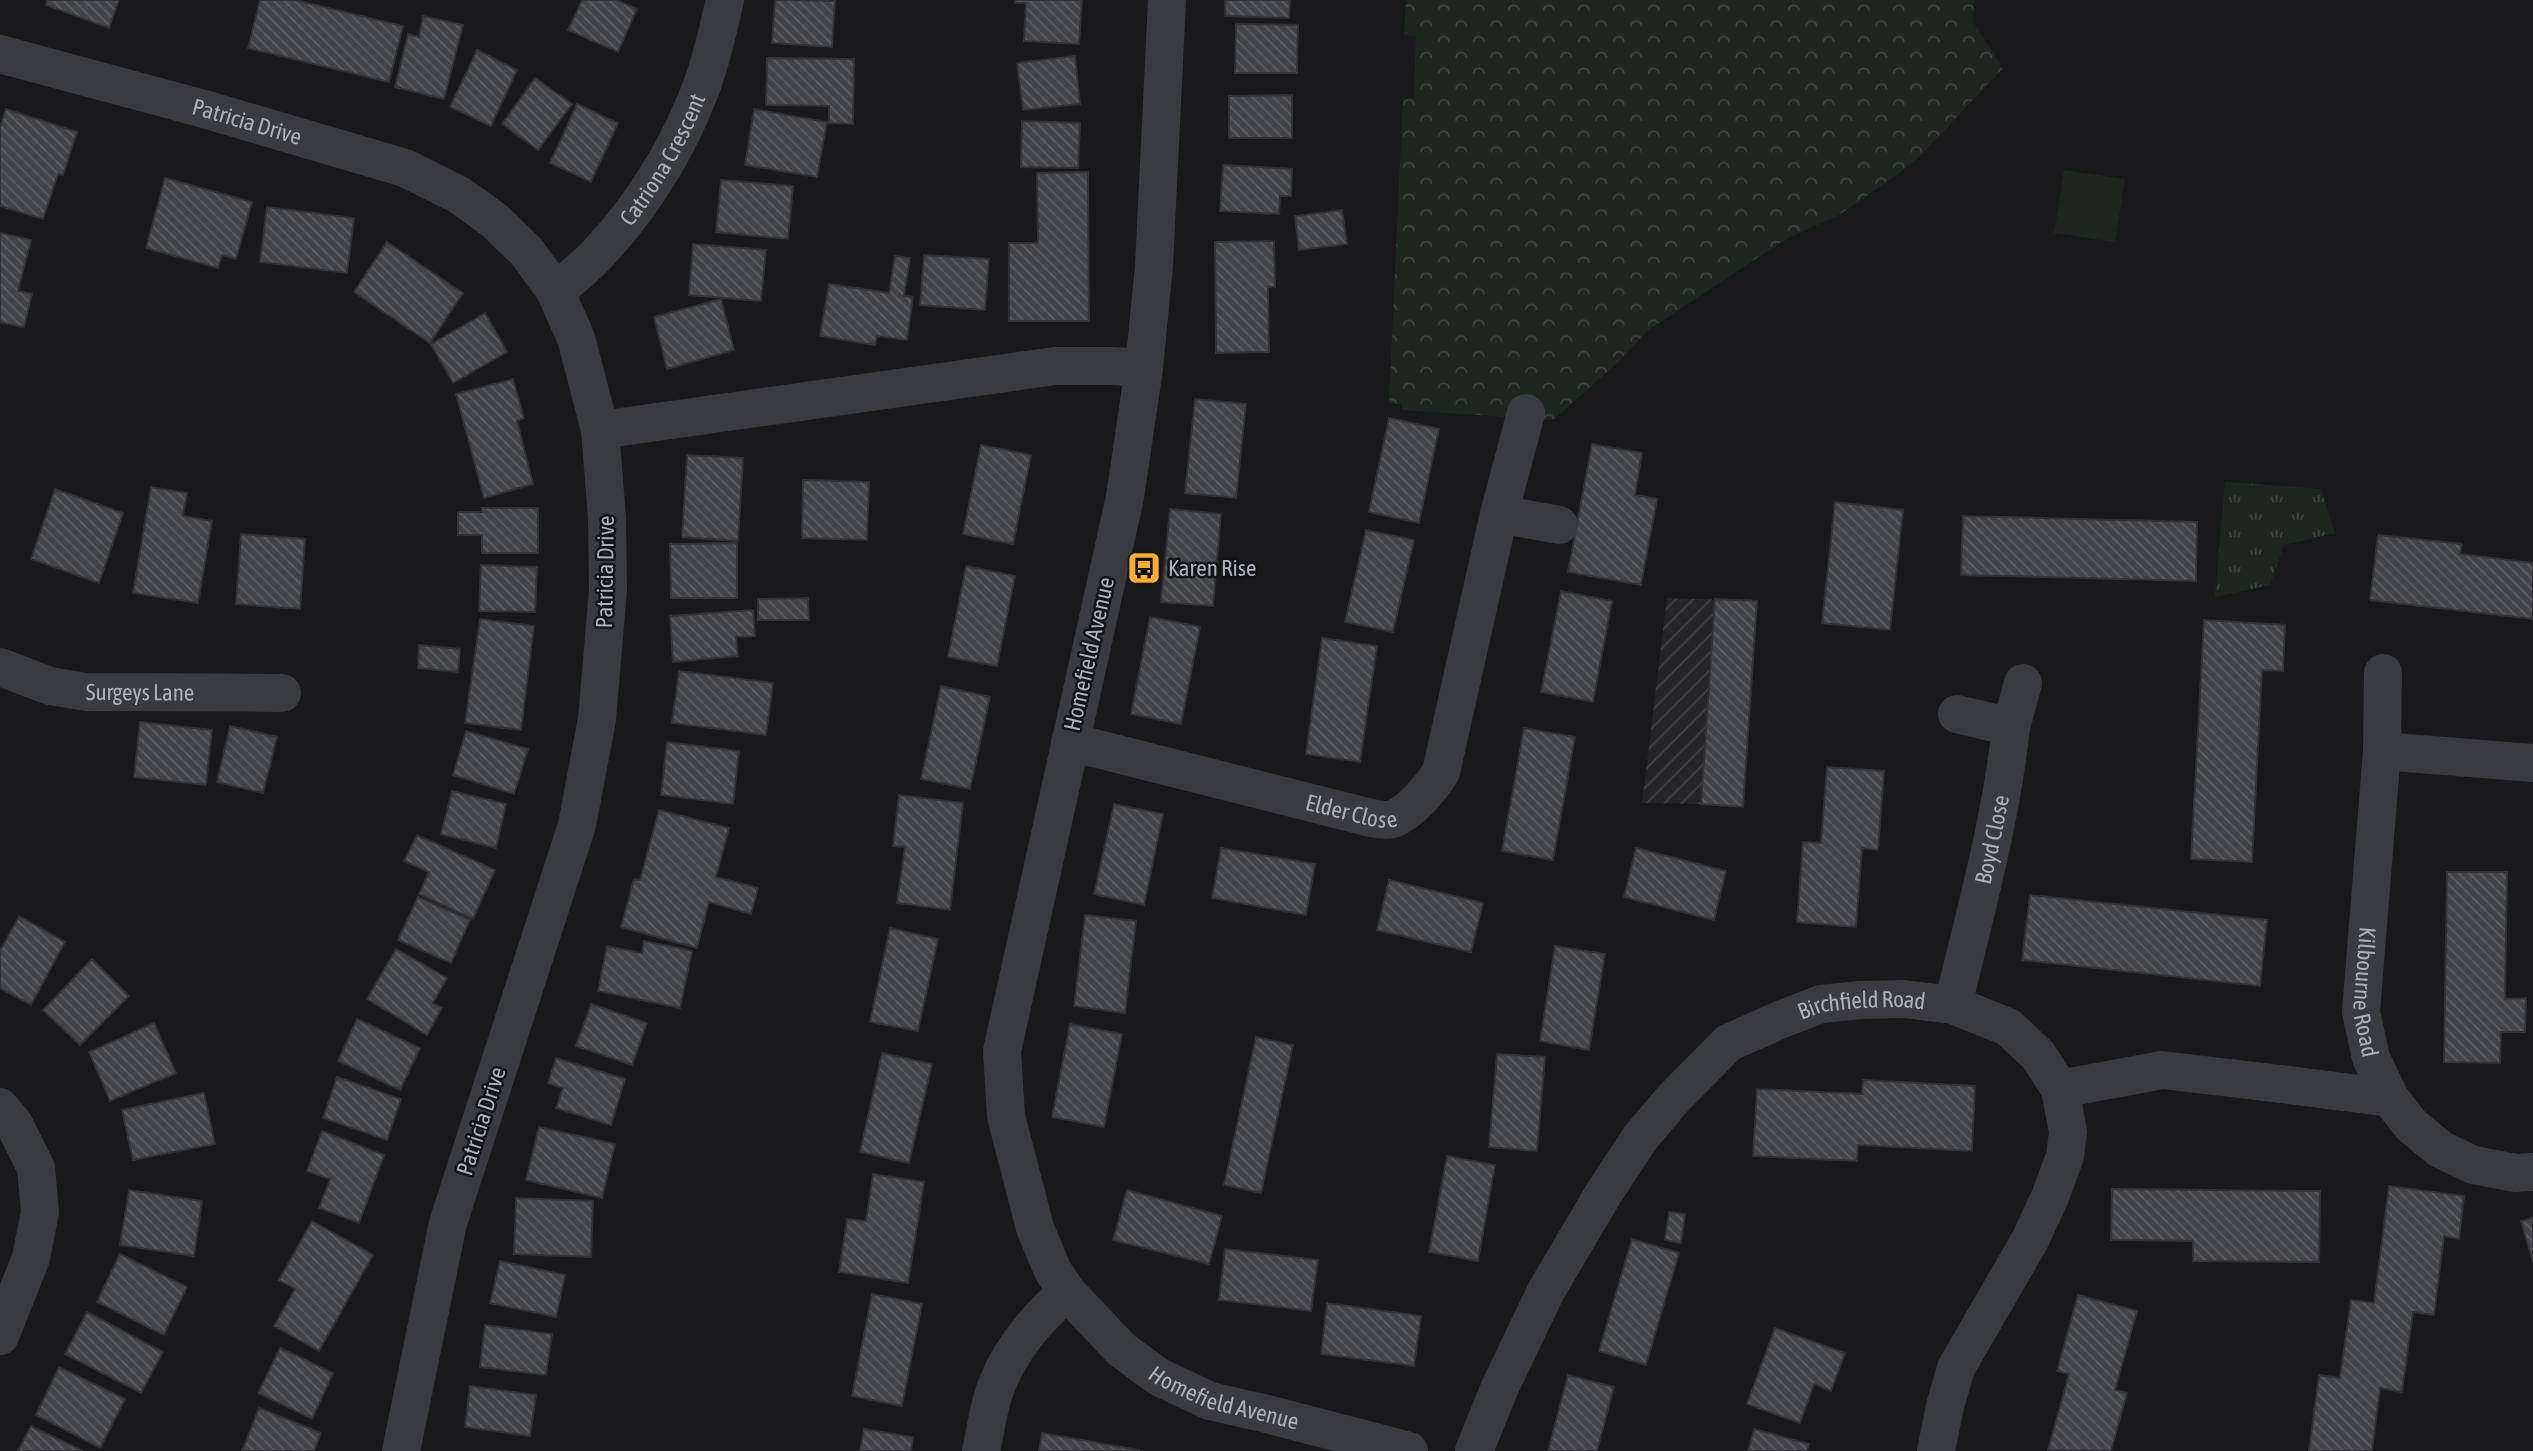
<svg xmlns="http://www.w3.org/2000/svg" width="2533" height="1451" viewBox="0 0 2533 1451" font-family="'Asap Condensed',sans-serif">
	<style>
		.industrial { fill: url(#industrial-furrows) }
		.green { fill: #1e271f }
		.forest { fill: url(#forest-crowns) }
		.park { fill: url(#park-tufts) }
		.building { fill: url(#building-back-hatch); stroke: #333337; stroke-width: 2 }
		.lines { fill: none; stroke-linecap: round; stroke-linejoin: round }
		.pedestrian { stroke: #3a3b40; stroke-width: 38 }
		.minor { stroke: #3a3b40; stroke-width: 38 }
		.labels { text-anchor: middle; dominant-baseline: central; stroke-width: 5; stroke-linejoin: round; paint-order: stroke }
		.street-label { font-size: 23px; fill: #abb1bb; stroke: #141416 }
		.poi-label { font-size: 23px; fill: #abb1bb; stroke: #141416; text-anchor: start }
	</style>
	<defs>
		<pattern id="industrial-furrows" width="10" height="10" patternUnits="userSpaceOnUse" patternTransform="scale(1.75)"><rect width="10" height="10" fill="#252528"/><path d="M-1 1l2-2M0 10L10 0M9 11l2-2" fill="none" stroke="#424245"/></pattern>
		<pattern id="forest-crowns" width="20" height="18" patternUnits="userSpaceOnUse" patternTransform="scale(1.75)"><rect width="20" height="18" fill="#1e271f"/><path d="M2 6a3 3 0 1 1 6 0M12 15a3 3 0 1 1 6 0" fill="none" stroke="#3c443e"/></pattern>
		<pattern id="park-tufts" width="24" height="20" patternUnits="userSpaceOnUse" patternTransform="scale(1.75)"><rect width="24" height="20" fill="#1e271f"/><path d="M3 7l-1-3M5 7V3M7 7l1-3M15 17l-1-3M17 17v-4M19 17l1-3" fill="none" stroke="#3c443e"/></pattern>
		<pattern id="building-back-hatch" width="6" height="6" patternUnits="userSpaceOnUse" patternTransform="scale(1.75)"><rect width="6" height="6" fill="#434448"/><path d="M-1 5l2 2M0 0l6 6M5-1l2 2" fill="none" stroke="#5b5d60"/></pattern>
	</defs>
	<rect width="100%" height="100%" fill="#19191b"/>
	<path class="industrial" d="M 1667,598 L 1757,601 L 1701,804 L 1642,803 Z"/>
	<path class="green" d="M 2064,170 L 2125,179 L 2115,242 L 2054,233 Z"/>
	<path class="forest" d="M 1406,0 L 1974,0 L 1973,22 L 2003,68 L 1918,158 L 1898,174 L 1839,215 L 1786,239 L 1648,330 L 1616,364 L 1553,420 L 1403,410 L 1401,404 L 1389,403 L 1403,98 L 1414,98 L 1416,36 L 1404,35 Z"/>
	<path class="park" d="M 2225,482 L 2321,489 L 2335,533 L 2284,545 L 2270,585 L 2215,597 Z"/>
	<path class="building" d="M 48,0 L 119,0 L 109,28 L 46,5 Z
		M 260,0 L 295,0 L 403,26 L 389,82 L 248,48 Z
		M 582,0 L 616,0 L 637,9 L 618,52 L 568,30 Z
		M 775,0 L 835,1 L 832,47 L 772,43 Z
		M 1015,0 L 1082,0 L 1079,44 L 1024,41 L 1026,3 L 1015,3 Z
		M 1225,0 L 1290,0 L 1289,18 L 1225,16 Z
		M 423,16 L 463,25 L 444,99 L 395,87 L 408,34 L 419,37 Z
		M 1236,24 L 1298,25 L 1297,73 L 1235,73 Z
		M 477,50 L 517,70 L 491,126 L 450,107 Z
		M 1075,56 L 1080,104 L 1023,110 L 1017,63 Z
		M 767,58 L 854,59 L 853,124 L 829,123 L 829,106 L 766,105 Z
		M 535,78 L 572,104 L 538,150 L 502,124 Z
		M 1292,95 L 1292,138 L 1229,138 L 1229,96 Z
		M 577,104 L 618,123 L 591,182 L 550,163 Z
		M 6,109 L 77,132 L 63,175 L 58,174 L 43,219 L 0,206 L 0,127 Z
		M 754,109 L 827,122 L 817,177 L 745,165 Z
		M 1022,121 L 1080,123 L 1078,168 L 1021,167 Z
		M 1223,165 L 1292,169 L 1291,196 L 1280,196 L 1279,214 L 1220,211 Z
		M 1088,172 L 1089,321 L 1009,321 L 1009,243 L 1038,243 L 1037,173 Z
		M 165,178 L 252,202 L 236,259 L 222,255 L 218,268 L 146,248 Z
		M 721,180 L 793,186 L 788,239 L 716,232 Z
		M 267,207 L 354,218 L 347,273 L 260,262 Z
		M 1342,210 L 1347,244 L 1299,250 L 1295,216 Z
		M 0,233 L 31,240 L 18,291 L 32,294 L 24,327 L 0,322 Z
		M 1274,241 L 1275,287 L 1268,287 L 1269,352 L 1216,353 L 1215,242 Z
		M 387,242 L 463,293 L 430,343 L 354,292 Z
		M 693,244 L 766,250 L 761,301 L 689,295 Z
		M 924,255 L 989,259 L 985,310 L 920,305 Z
		M 895,256 L 910,258 L 904,296 L 913,297 L 907,340 L 877,336 L 875,345 L 820,336 L 829,284 L 889,293 Z
		M 721,299 L 734,350 L 667,369 L 654,317 Z
		M 485,313 L 507,352 L 453,383 L 431,344 Z
		M 513,379 L 524,418 L 517,421 L 533,484 L 484,498 L 456,394 Z
		M 1195,399 L 1246,404 L 1236,498 L 1185,493 Z
		M 1389,418 L 1439,429 L 1419,523 L 1369,512 Z
		M 1592,444 L 1642,453 L 1635,495 L 1657,499 L 1641,585 L 1568,572 Z
		M 981,445 L 1031,455 L 1013,544 L 963,534 Z
		M 687,455 L 743,458 L 738,541 L 682,537 Z
		M 803,480 L 869,482 L 867,540 L 802,538 Z
		M 151,487 L 187,493 L 183,516 L 212,521 L 198,603 L 133,593 Z
		M 55,489 L 123,513 L 99,583 L 31,559 Z
		M 1835,502 L 1903,510 L 1890,630 L 1822,623 Z
		M 482,508 L 538,508 L 538,553 L 482,553 L 482,535 L 458,535 L 458,512 L 482,512 Z
		M 1170,509 L 1221,514 L 1213,606 L 1161,602 Z
		M 1963,516 L 2197,522 L 2196,581 L 1961,575 Z
		M 1366,530 L 1414,540 L 1393,632 L 1345,622 Z
		M 241,534 L 305,539 L 300,609 L 236,604 Z
		M 2378,535 L 2462,544 L 2460,554 L 2533,563 L 2533,619 L 2370,600 Z
		M 737,543 L 737,598 L 671,598 L 670,544 Z
		M 481,565 L 537,567 L 535,612 L 479,611 Z
		M 966,566 L 1015,576 L 997,666 L 948,657 Z
		M 1561,591 L 1612,601 L 1593,702 L 1541,692 Z
		M 808,598 L 809,620 L 758,620 L 758,599 Z
		M 1715,599 L 1757,601 L 1743,807 L 1701,804 Z
		M 753,610 L 755,636 L 736,637 L 738,656 L 673,662 L 670,616 Z
		M 1150,617 L 1200,627 L 1181,724 L 1131,714 Z
		M 480,619 L 534,626 L 521,730 L 465,723 Z
		M 2204,620 L 2285,625 L 2283,671 L 2262,670 L 2252,862 L 2191,859 Z
		M 1322,638 L 1377,646 L 1360,762 L 1306,754 Z
		M 419,645 L 460,649 L 458,672 L 418,668 Z
		M 679,671 L 773,683 L 766,735 L 672,723 Z
		M 941,686 L 990,697 L 970,789 L 921,779 Z
		M 140,722 L 212,730 L 206,785 L 134,777 Z
		M 230,726 L 277,737 L 263,793 L 217,782 Z
		M 1524,728 L 1575,737 L 1553,860 L 1502,851 Z
		M 466,731 L 528,749 L 514,794 L 453,775 Z
		M 667,742 L 739,751 L 733,804 L 661,795 Z
		M 1827,767 L 1884,771 L 1878,850 L 1862,848 L 1856,927 L 1797,922 L 1803,842 L 1821,843 Z
		M 452,791 L 506,804 L 496,848 L 441,834 Z
		M 899,795 L 963,803 L 950,910 L 897,903 L 905,847 L 893,846 Z
		M 1114,804 L 1163,814 L 1144,905 L 1094,894 Z
		M 659,810 L 729,828 L 716,877 L 758,888 L 751,914 L 709,902 L 697,948 L 621,927 L 634,879 L 640,880 Z
		M 417,835 L 495,870 L 473,919 L 419,894 L 429,872 L 404,861 Z
		M 1221,848 L 1315,864 L 1306,915 L 1212,898 Z
		M 1636,848 L 1726,871 L 1714,920 L 1624,897 Z
		M 2447,872 L 2507,872 L 2505,999 L 2526,998 L 2525,1032 L 2501,1032 L 2500,1063 L 2444,1062 Z
		M 1389,880 L 1483,903 L 1471,952 L 1377,930 Z
		M 2030,895 L 2267,920 L 2260,986 L 2022,960 Z
		M 418,897 L 470,920 L 451,963 L 398,940 Z
		M 1085,915 L 1136,921 L 1125,1013 L 1074,1006 Z
		M 19,916 L 65,942 L 31,1005 L 0,988 L 0,951 Z
		M 890,928 L 938,939 L 918,1031 L 870,1022 Z
		M 644,941 L 692,951 L 680,1008 L 598,991 L 607,946 L 642,953 Z
		M 1555,946 L 1605,954 L 1589,1050 L 1540,1041 Z
		M 396,949 L 447,978 L 433,1003 L 442,1008 L 427,1035 L 367,999 Z
		M 92,959 L 129,996 L 80,1045 L 43,1010 Z
		M 591,1004 L 647,1023 L 632,1065 L 576,1046 Z
		M 357,1019 L 420,1048 L 400,1090 L 338,1061 Z
		M 154,1023 L 176,1073 L 110,1101 L 89,1052 Z
		M 1070,1024 L 1122,1034 L 1104,1127 L 1052,1117 Z
		M 1256,1037 L 1293,1045 L 1261,1193 L 1224,1185 Z
		M 882,1053 L 932,1064 L 909,1163 L 860,1152 Z
		M 1497,1054 L 1545,1057 L 1537,1151 L 1489,1147 Z
		M 556,1058 L 625,1079 L 611,1125 L 556,1108 L 563,1088 L 548,1083 Z
		M 337,1077 L 401,1099 L 387,1140 L 323,1118 Z
		M 1863,1080 L 1975,1086 L 1972,1151 L 1858,1145 L 1857,1161 L 1753,1156 L 1757,1089 L 1862,1094 Z
		M 204,1093 L 215,1144 L 133,1160 L 122,1110 Z
		M 539,1127 L 615,1144 L 602,1198 L 526,1180 Z
		M 322,1131 L 384,1155 L 359,1223 L 319,1208 L 330,1179 L 307,1171 Z
		M 1447,1156 L 1495,1165 L 1478,1261 L 1429,1252 Z
		M 873,1174 L 924,1182 L 908,1283 L 839,1272 L 847,1219 L 866,1221 Z
		M 2389,1186 L 2464,1196 L 2459,1239 L 2444,1236 L 2434,1315 L 2413,1312 L 2402,1392 L 2380,1388 L 2372,1451 L 2309,1451 L 2319,1375 L 2340,1378 L 2351,1300 L 2374,1303 Z
		M 2112,1189 L 2320,1191 L 2319,1262 L 2193,1261 L 2193,1241 L 2111,1240 Z
		M 129,1190 L 202,1201 L 194,1256 L 120,1245 Z
		M 1127,1190 L 1222,1216 L 1209,1264 L 1113,1240 Z
		M 516,1198 L 593,1201 L 591,1257 L 514,1254 Z
		M 1669,1212 L 1685,1214 L 1681,1243 L 1665,1240 Z
		M 2533,1218 L 2533,1262 L 2521,1221 Z
		M 312,1221 L 373,1255 L 319,1351 L 274,1326 L 295,1289 L 279,1280 Z
		M 1632,1239 L 1679,1253 L 1646,1365 L 1599,1351 Z
		M 1225,1249 L 1318,1260 L 1311,1311 L 1219,1300 Z
		M 120,1254 L 187,1287 L 164,1335 L 97,1302 Z
		M 500,1261 L 565,1275 L 556,1317 L 490,1303 Z
		M 872,1294 L 922,1304 L 902,1406 L 852,1396 Z
		M 2078,1295 L 2137,1311 L 2115,1390 L 2127,1393 L 2111,1451 L 2048,1450 L 2069,1374 L 2057,1371 Z
		M 1327,1303 L 1421,1316 L 1414,1366 L 1321,1354 Z
		M 87,1312 L 163,1352 L 141,1393 L 65,1354 Z
		M 485,1325 L 552,1334 L 546,1375 L 480,1367 Z
		M 1775,1328 L 1845,1353 L 1831,1391 L 1814,1384 L 1800,1423 L 1747,1404 Z
		M 280,1348 L 333,1373 L 312,1419 L 258,1393 Z
		M 59,1367 L 125,1399 L 100,1448 L 36,1415 Z
		M 1568,1375 L 1614,1387 L 1597,1451 L 1548,1451 Z
		M 470,1386 L 536,1395 L 530,1436 L 465,1427 Z
		M 259,1408 L 321,1433 L 314,1451 L 242,1451 Z
		M 31,1426 L 83,1451 L 18,1451 Z
		M 864,1429 L 913,1437 L 911,1451 L 860,1451 Z
		M 1754,1429 L 1809,1444 L 1807,1451 L 1748,1451 Z
		M 1042,1433 L 1139,1450 L 1139,1451 L 1039,1451 Z"/>
	<g class="lines">
		<path class="pedestrian" d="M 2281,1084 L 2390,1098"/>
		<g class="minor">
			<path id="s1" d="M 1167,0 L 1154,266 L 1144,368 L 1125,497 L 1002,1051 L 1006,1116 L 1035,1228 L 1053,1271 L 1067,1292 L 1122,1350 L 1159,1377 L 1210,1401 L 1267,1414 L 1409,1451"/>
			<path id="s2" d="M 0,54 L 204,109 L 405,168 L 459,195 L 495,221 L 527,252 L 555,291 L 576,338 L 600,430 L 607,517 L 608,590 L 597,719 L 577,825 L 448,1223 L 401,1451"/>
			<path id="s3" d="M 555,291 C 615,248 667,171 695,103 C 709,71 717,34 725,0"/>
			<path d="M 600,430 L 1055,366 L 1113,366 L 1144,368"/>
			<path d="M 1499,514 L 1559,525"/>
			<path id="s4" d="M 0,667 L 50,686 L 87,692 L 282,693"/>
			<path id="s5" d="M 2383,673 L 2382,751 L 2361,1012 L 2371,1058 L 2390,1098 L 2411,1125 L 2440,1149 L 2473,1165 L 2516,1173 L 2533,1172"/>
			<path d="M 2011,727 L 2023,683"/>
			<path id="s6" d="M 1070,742 L 1371,818 C 1377,819 1387,821 1393,819 C 1411,812 1431,788 1441,772 L 1499,514 L 1526,413"/>
			<path d="M 2382,751 L 2533,763"/>
			<path id="s7" d="M 1953,1005 C 1975,913 2001,821 2011,727 L 1957,714"/>
			<path d="M 2060,1089 L 2162,1070 L 2281,1084"/>
			<path d="M 0,1107 L 14,1124 L 36,1168 L 40,1212 L 31,1258 L 0,1336"/>
			<path d="M 981,1451 C 986,1430 988,1407 996,1387 C 1010,1350 1037,1318 1067,1292"/>
			<path id="s8" d="M 1474,1451 L 1500,1387 L 1546,1291 L 1602,1196 L 1640,1138 L 1673,1099 L 1728,1043 L 1782,1019 L 1821,1004 L 1860,1000 L 1904,999 L 1953,1005 L 2008,1027 L 2038,1055 L 2060,1089 L 2068,1132 L 2065,1156 L 2050,1197 L 2030,1240 L 1956,1368 L 1945,1406 L 1936,1451"/>
		</g>
	</g>
	<defs>
		<symbol id="bus-square" viewBox="-11 -11 22 22"><rect x="-9" y="-9" width="18" height="18" rx="4" fill="#f8ae34" stroke="#141416"/><path d="M-5-6H5V4H4V6H2V4H-2V6H-4V4H-5ZM-3.5-4V0h7V-4ZM-3.5 1.2v1.5H-2V1.2ZM2 1.2v1.5H3.5V1.2Z" fill="#111"/></symbol>
	</defs>
	<g fill-rule="evenodd">
		<use href="#bus-square" x="1125" y="549" width="38" height="38"/>
	</g>
	<g class="labels">
		<g class="street-label">
			<text stroke="none"><textPath href="#s2" startOffset="256">Patricia Drive</textPath></text>
			<text stroke="none"><textPath href="#s3" startOffset="172">Catriona Crescent</textPath></text>
			<text transform="translate(605 572) rotate(-89)">Patricia Drive</text>
			<text transform="translate(1089 654) rotate(-77)">Homefield Avenue</text>
			<text stroke="none"><textPath href="#s4" startOffset="144">Surgeys Lane</textPath></text>
			<text stroke="none"><textPath href="#s6" startOffset="290">Elder Close</textPath></text>
			<text stroke="none"><textPath href="#s7" startOffset="170">Boyd Close</textPath></text>
			<text stroke="none"><textPath href="#s5" startOffset="320">Kilbourne Road</textPath></text>
			<text stroke="none"><textPath href="#s8" startOffset="626">Birchfield Road</textPath></text>
			<text transform="translate(481 1121) rotate(-72)">Patricia Drive</text>
			<text stroke="none"><textPath href="#s1" startOffset="1514">Homefield Avenue</textPath></text>
		</g>
		<g class="poi-label">
			<text x="1168" y="568">Karen Rise</text>
		</g>
	</g>
</svg>
